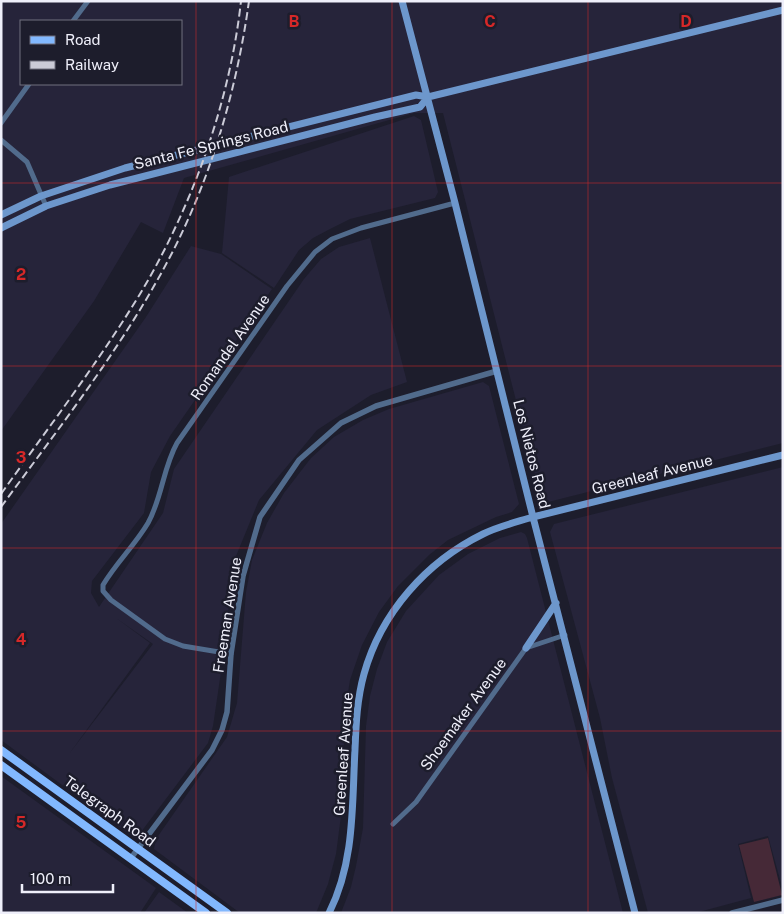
<svg xmlns="http://www.w3.org/2000/svg" width="784" height="914" viewBox="0 0 784 914" font-family="'Public Sans',sans-serif">
	<style>
		.built { fill: #26243a; fill-rule: evenodd }
		.green { fill: #462937 }
		.lines { fill: none; stroke-linecap: round; stroke-linejoin: round }
		.minor { stroke: #516b8c; stroke-width: 5 }
		.tertiary { stroke: #516b8c; stroke-width: 5.5 }
		.secondary { stroke: #6d97cc; stroke-width: 7 }
		.primary { stroke: #82b8fe; stroke-width: 8 }
		.rail { stroke: #cbcbd7; stroke-width: 2; stroke-dasharray: 8 4; stroke-linecap: butt }
		.grid { fill: none; stroke: #d62828; stroke-width: 1; stroke-opacity: 0.55 }
		.labels { text-anchor: middle; dominant-baseline: central; stroke-width: 5; stroke-linejoin: round; paint-order: stroke }
		.street-label { font-size: 15px; fill: #efeffa; stroke: #1d1d2c }
		.grid-label { font-size: 16px; text-anchor: middle; font-weight: bold; fill: #d62828; stroke: #1d1d2c; stroke-width: 5; stroke-linejoin: round; paint-order: stroke }
	</style>
	<rect width="100%" height="100%" fill="#1d1d2c"/>
	<path class="built" d="M 1,1 L 783,1 L 783,443 L 548,502 L 541,499 L 443,113 L 414,113 L 184,178 L 163,233 L 141,222 L 94,301 L 1,431 ZM 21,21 L 181,21 L 181,84 L 21,84 Z
		M 414,116 L 421,120 L 438,192 L 435,198 L 350,219 L 330,229 L 313,238 L 299,250 L 274,288 L 222,253 L 229,177 Z
		M 370,238 L 407,382 L 371,395 L 317,430 L 259,500 L 234,561 L 222,665 L 213,726 L 208,743 L 141,832 L 134,834 L 126,832 L 1,740 L 1,524 L 146,317 L 191,246 L 221,254 L 272,289 L 170,436 L 151,472 L 144,513 L 92,581 L 91,593 L 99,607 L 163,513 L 174,469 L 304,279 L 321,259 L 339,247 ZM 116,618 L 153,644 L 69,754 L 150,643 Z
		M 483,382 L 489,386 L 519,504 L 512,512 L 496,517 L 448,540 L 429,555 L 398,586 L 379,612 L 362,645 L 350,680 L 345,712 L 342,808 L 336,854 L 328,884 L 316,913 L 240,913 L 154,849 L 156,839 L 227,737 L 237,703 L 246,592 L 252,560 L 267,523 L 284,493 L 311,458 L 334,437 L 363,420 L 389,409 Z
		M 783,467 L 783,890 L 768,836 L 738,844 L 751,898 L 695,913 L 648,913 L 612,778 L 600,718 L 550,532 L 554,524 Z
		M 521,532 L 525,534 L 527,538 L 623,913 L 341,913 L 351,887 L 356,866 L 363,828 L 366,726 L 370,696 L 377,669 L 387,642 L 406,611 L 439,575 L 468,554 L 500,538 Z
		M 1,776 L 156,888 L 140,913 L 1,913 Z
		M 159,892 L 188,913 L 144,913 Z"/>
	<path class="green" d="M 768,838 L 782,895 L 754,902 L 739,845 Z"/>
	<g class="lines">
		<path class="minor" d="M 73,21 L 88,1
			M 1,123 L 29,84
			M 1,140 L 27,162 L 46,206
			M 231,654 L 183,646 L 165,639 L 111,600 L 103,591 L 103,585 C 116,563 135,545 148,523 C 162,498 163,468 177,443 L 287,286 L 315,252 L 332,239 L 361,228 L 455,203
			M 393,824 L 416,802 L 526,648 L 565,635"/>
		<path class="tertiary" d="M 131,858 L 212,750 L 222,730 L 227,712 L 231,654 L 243,576 L 260,517 L 299,460 L 341,423 L 376,406 L 497,371
			M 732,913 L 783,900"/>
		<path class="secondary" d="M 402,1 L 455,203 L 533,517 L 635,913
			M 1,215 L 41,196 L 125,168 L 416,95 L 428,97 L 783,10
			M 1,228 L 46,206 L 110,185 L 375,117 L 420,107 L 428,97
			M 526,648 L 556,603
			M 329,913 C 355,862 352,804 355,749 C 356,724 357,699 364,674 C 381,613 426,562 483,534 C 499,526 517,522 533,517 L 783,455"/>
		<path class="primary" d="M 1,750 L 227,913
			M 1,765 L 206,913"/>
		<path class="rail" d="M 1,494 C 48,428 98,363 140,294 C 192,207 230,102 241,1
			M 1,507 C 61,425 125,344 172,253 C 212,175 237,88 249,1"/>
	</g>
	<path class="grid" d="M 196,1 L 196,913M 392,1 L 392,913M 588,1 L 588,913M 1,183 L 783,183M 1,366 L 783,366M 1,548 L 783,548M 1,731 L 783,731"/>
	<g class="labels">
		<g class="street-label">
			<text transform="translate(211 145) rotate(-14)">Santa Fe Springs Road</text>
			<text transform="translate(230 347) rotate(-55)">Romandel Avenue</text>
			<text transform="translate(532 454) rotate(76)">Los Nietos Road</text>
			<text transform="translate(652 474) rotate(-14)">Greenleaf Avenue</text>
			<text transform="translate(227 615) rotate(-81)">Freeman Avenue</text>
			<text transform="translate(463 714) rotate(-54)">Shoemaker Avenue</text>
			<text transform="translate(343 754) rotate(-86)">Greenleaf Avenue</text>
			<text transform="translate(110 811) rotate(36)">Telegraph Road</text>
		</g>
	</g>
	<g class="grid-label">
		<text x="294" y="27">B</text>
		<text x="490" y="27">C</text>
		<text x="686" y="27">D</text>
		<text x="21" y="280">2</text>
		<text x="21" y="463">3</text>
		<text x="21" y="645">4</text>
		<text x="21" y="828">5</text>
	</g>
	<rect width="784" height="914" fill="none" stroke="#efeffa" stroke-width="5"/>
	<rect x="20" y="20" width="162" height="65" fill="#1d1d2c" stroke="#71717e"/>
	<rect x="30" y="36" width="25" height="8" fill="#82b8fe" stroke="#71717e"/>
	<text x="65" y="45" font-size="15" fill="#efeffa">Road</text>
	<rect x="30" y="61" width="25" height="8" fill="#cbcbd7" stroke="#71717e"/>
	<text x="65" y="70" font-size="15" fill="#efeffa">Railway</text>
	<path d="M22 884v8h91v-8" fill="none" stroke="#efeffa" stroke-width="2.5"/>
	<text x="30" y="884" font-size="15" fill="#efeffa" stroke="#1d1d2c" stroke-width="4" paint-order="stroke">100 m</text>
</svg>
